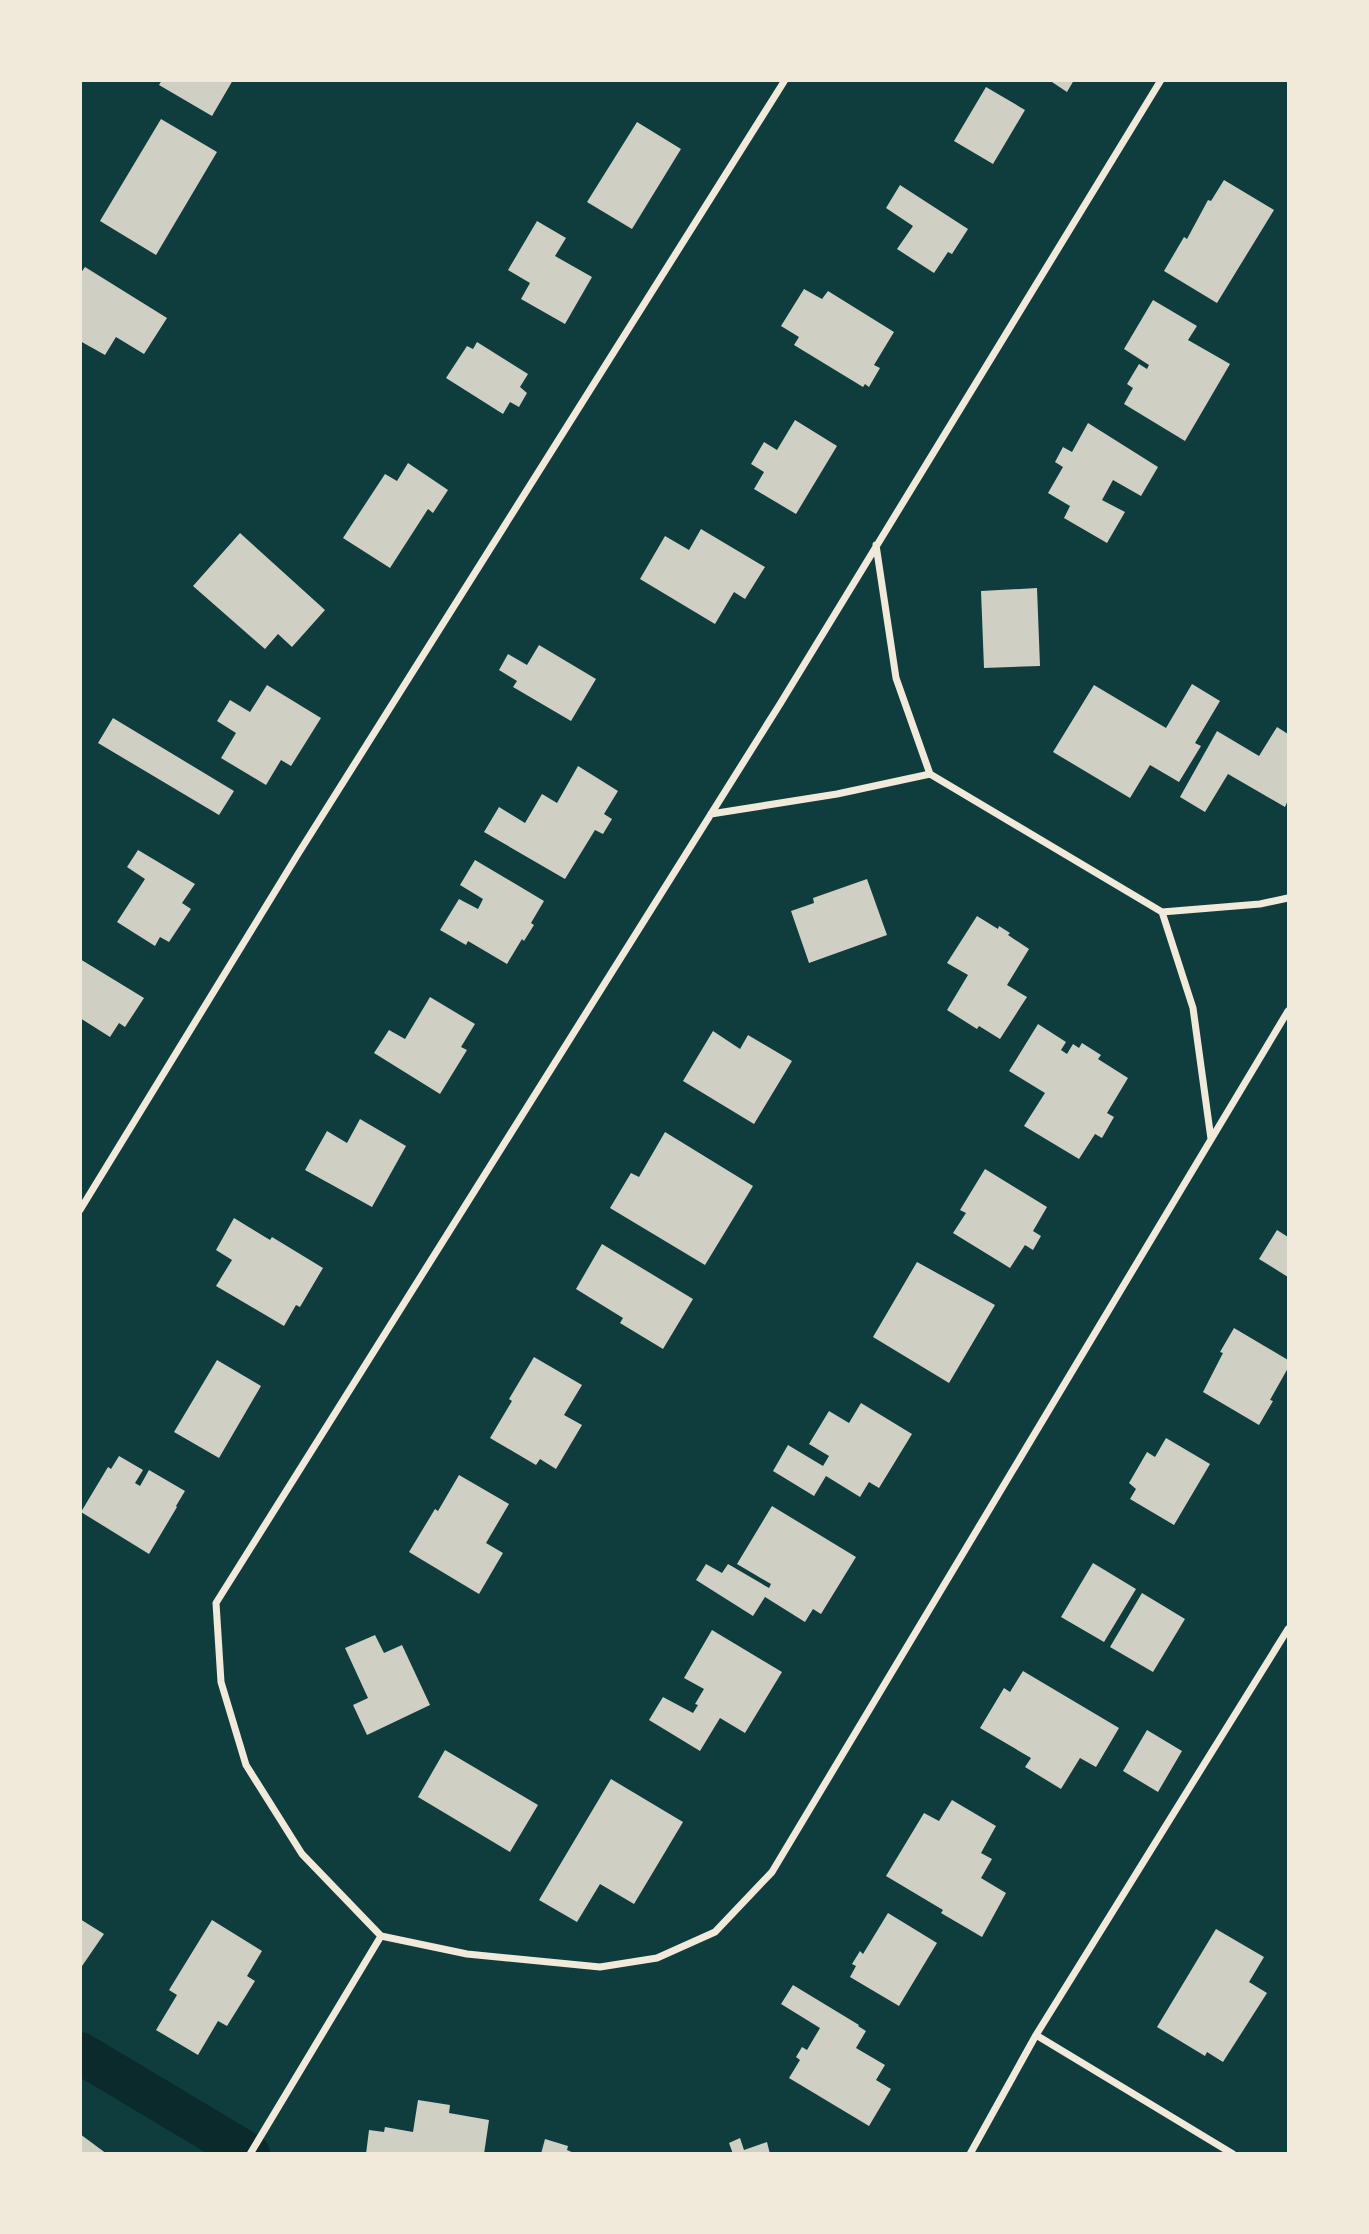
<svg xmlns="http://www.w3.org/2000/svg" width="1369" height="2234" viewBox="0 0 1369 2234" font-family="Figtree,sans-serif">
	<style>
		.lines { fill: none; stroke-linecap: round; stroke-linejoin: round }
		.canal { stroke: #0a2a2b; stroke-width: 42 }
		.building { fill: #cfcfc3 }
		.minor { stroke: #f1e9da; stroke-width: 7 }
	</style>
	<rect width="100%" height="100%" fill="#0f3d3e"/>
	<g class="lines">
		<path class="canal" d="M 80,2053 L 249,2154"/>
	</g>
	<path class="building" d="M 162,80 L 233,80 L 212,116 L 159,85 Z
		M 1049,80 L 1074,80 L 1067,92 Z
		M 986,87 L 1025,110 L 993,164 L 954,141 Z
		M 161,119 L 217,152 L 156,255 L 100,221 Z
		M 637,122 L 681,149 L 632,229 L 587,202 Z
		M 1224,180 L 1274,210 L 1217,303 L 1164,271 L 1184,237 L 1187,239 L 1208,200 L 1211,201 Z
		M 900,185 L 968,229 L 952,254 L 948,252 L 934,273 L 897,249 L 913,226 L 886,208 Z
		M 537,221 L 566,238 L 555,256 L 592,277 L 565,324 L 521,299 L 530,283 L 508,270 Z
		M 85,267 L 167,318 L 144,354 L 116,337 L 105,355 L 80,341 L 80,274 Z
		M 804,289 L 822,299 L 828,291 L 894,332 L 874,365 L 880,368 L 869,387 L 865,384 L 863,387 L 794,345 L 799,337 L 781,326 Z
		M 1153,300 L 1197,326 L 1188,340 L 1230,364 L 1185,441 L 1124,404 L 1133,388 L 1127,384 L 1139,364 L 1147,369 L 1149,365 L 1124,349 Z
		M 477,342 L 528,374 L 520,387 L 527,393 L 519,407 L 510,402 L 503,414 L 446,378 L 467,346 L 473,349 Z
		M 795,420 L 837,446 L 796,514 L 754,489 L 764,472 L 751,464 L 764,442 L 777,450 Z
		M 1088,423 L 1158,467 L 1141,496 L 1113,480 L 1102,500 L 1125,512 L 1107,543 L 1064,518 L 1070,506 L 1048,493 L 1063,467 L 1055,462 L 1063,447 L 1072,452 Z
		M 408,463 L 448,490 L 433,513 L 428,509 L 390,568 L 343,538 L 385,474 L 397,481 Z
		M 701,529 L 765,567 L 745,599 L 734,592 L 715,624 L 640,579 L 665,536 L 689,550 Z
		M 240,533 L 325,610 L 292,647 L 278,634 L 265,649 L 193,586 Z
		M 1037,588 L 1040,666 L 984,668 L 981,591 Z
		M 539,645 L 596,679 L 571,721 L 513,687 L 517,681 L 499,670 L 508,654 L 527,665 Z
		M 1192,684 L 1220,701 L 1195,743 L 1201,746 L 1179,782 L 1150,765 L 1130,798 L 1053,752 L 1094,685 L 1166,728 Z
		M 267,685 L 321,718 L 291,766 L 281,760 L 266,785 L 221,758 L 236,733 L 217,721 L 230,700 L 250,712 Z
		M 113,718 L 234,791 L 219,815 L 98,743 Z
		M 1277,727 L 1288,734 L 1288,800 L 1285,807 L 1228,774 L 1205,812 L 1180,797 L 1217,731 L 1259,756 Z
		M 578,766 L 618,791 L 604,814 L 612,819 L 603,834 L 595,830 L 565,879 L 484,832 L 499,807 L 525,823 L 542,794 L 557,803 Z
		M 138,850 L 195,884 L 182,903 L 191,909 L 169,942 L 160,937 L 155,946 L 117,922 L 145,879 L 127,867 Z
		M 475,860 L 544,901 L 531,923 L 534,925 L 524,941 L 522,939 L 507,964 L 468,941 L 466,945 L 440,930 L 459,899 L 478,909 L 483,899 L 460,885 Z
		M 867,879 L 887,935 L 809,963 L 791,911 L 814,903 L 813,898 Z
		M 977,916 L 998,929 L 999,926 L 1010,933 L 1008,935 L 1029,949 L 1007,985 L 1027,997 L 1000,1039 L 979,1026 L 977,1029 L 947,1010 L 968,975 L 947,963 Z
		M 80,959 L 144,998 L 125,1027 L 119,1023 L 110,1037 L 80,1018 Z
		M 430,997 L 475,1024 L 461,1047 L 467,1050 L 440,1094 L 374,1053 L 389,1030 L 405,1039 Z
		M 1038,1024 L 1066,1042 L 1061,1050 L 1067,1054 L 1073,1044 L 1079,1048 L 1082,1043 L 1101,1055 L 1098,1059 L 1128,1078 L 1107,1113 L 1114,1117 L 1102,1138 L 1095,1134 L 1079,1159 L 1024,1126 L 1045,1093 L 1009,1071 Z
		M 713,1031 L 740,1049 L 748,1035 L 792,1061 L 754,1124 L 683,1081 Z
		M 360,1119 L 406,1146 L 372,1207 L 305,1170 L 327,1131 L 347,1143 Z
		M 665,1132 L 753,1186 L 705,1265 L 610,1208 L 631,1173 L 639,1177 Z
		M 985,1169 L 1047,1207 L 1033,1231 L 1041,1236 L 1033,1250 L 1025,1245 L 1010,1268 L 953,1233 L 966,1213 L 960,1210 Z
		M 234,1218 L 270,1240 L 272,1237 L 323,1268 L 300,1307 L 296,1305 L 284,1326 L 216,1286 L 232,1260 L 216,1250 Z
		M 1277,1230 L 1288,1237 L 1288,1277 L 1259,1259 Z
		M 602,1244 L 693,1299 L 663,1349 L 620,1323 L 623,1318 L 576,1289 Z
		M 917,1262 L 995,1305 L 949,1383 L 873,1337 Z
		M 1234,1328 L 1288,1360 L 1288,1368 L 1270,1400 L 1273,1401 L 1259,1425 L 1203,1392 L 1223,1353 L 1220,1352 Z
		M 534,1357 L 582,1385 L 564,1415 L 582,1425 L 556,1469 L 540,1459 L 536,1465 L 490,1438 L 512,1401 L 509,1399 Z
		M 217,1360 L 261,1386 L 219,1458 L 174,1432 Z
		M 861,1403 L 912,1434 L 879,1488 L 869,1482 L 860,1497 L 826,1476 L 814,1496 L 773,1471 L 788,1445 L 823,1466 L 829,1456 L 809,1444 L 829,1411 L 849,1423 Z
		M 1166,1438 L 1210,1464 L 1174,1525 L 1130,1499 L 1136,1489 L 1129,1483 L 1147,1452 L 1155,1457 Z
		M 119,1456 L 143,1470 L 135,1483 L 140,1486 L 149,1470 L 185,1491 L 176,1506 L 177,1507 L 149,1554 L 81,1512 L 108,1467 L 111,1469 Z
		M 459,1475 L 509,1504 L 486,1543 L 503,1553 L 479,1594 L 409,1552 L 435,1509 L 438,1511 Z
		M 772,1506 L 856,1557 L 821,1614 L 813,1609 L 805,1622 L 765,1597 L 753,1616 L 696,1580 L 706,1564 L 722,1573 L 728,1564 L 769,1588 L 771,1584 L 737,1564 Z
		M 1093,1563 L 1136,1589 L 1104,1642 L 1061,1617 Z
		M 1142,1593 L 1185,1619 L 1153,1672 L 1110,1647 Z
		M 712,1630 L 782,1672 L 745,1733 L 720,1718 L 700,1751 L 649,1720 L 663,1697 L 693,1713 L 698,1705 L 695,1704 L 704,1689 L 684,1678 Z
		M 375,1635 L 384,1653 L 402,1645 L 430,1705 L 367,1735 L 353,1705 L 368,1698 L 345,1648 Z
		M 1023,1671 L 1119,1728 L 1096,1767 L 1080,1758 L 1061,1789 L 1025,1767 L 1031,1758 L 980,1728 L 1004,1688 L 1010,1692 Z
		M 1147,1730 L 1182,1751 L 1158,1792 L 1123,1771 Z
		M 445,1750 L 538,1805 L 510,1852 L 418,1797 Z
		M 611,1779 L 683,1822 L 634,1904 L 600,1884 L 577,1922 L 539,1900 Z
		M 952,1800 L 996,1826 L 981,1853 L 992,1859 L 981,1878 L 1006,1893 L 982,1937 L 941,1913 L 943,1910 L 886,1876 L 924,1813 L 939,1821 Z
		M 888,1913 L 937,1943 L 899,2006 L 850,1977 L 856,1966 L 852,1964 L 860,1951 L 863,1954 Z
		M 80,1919 L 104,1934 L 80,1969 Z
		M 212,1920 L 262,1951 L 247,1976 L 255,1981 L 227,2026 L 218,2021 L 198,2055 L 156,2030 L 177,1995 L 169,1990 Z
		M 1216,1929 L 1264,1957 L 1249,1982 L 1267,1993 L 1223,2062 L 1207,2052 L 1205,2056 L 1157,2027 Z
		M 793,1985 L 859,2025 L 858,2026 L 866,2031 L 856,2048 L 885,2065 L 876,2080 L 891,2089 L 869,2126 L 789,2078 L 800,2060 L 796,2057 L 802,2047 L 807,2050 L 820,2028 L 781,2004 Z
		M 418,2100 L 450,2105 L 449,2113 L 489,2120 L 484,2154 L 366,2154 L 369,2130 L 384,2132 L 385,2127 L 413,2132 Z
		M 80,2134 L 107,2154 L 80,2154 Z
		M 740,2138 L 744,2150 L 767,2142 L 770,2154 L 733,2154 L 729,2143 Z
		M 545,2139 L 568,2146 L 567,2150 L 576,2154 L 541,2154 Z"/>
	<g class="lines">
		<path class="minor" d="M 876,545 L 896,678 L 930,774 L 1162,912 L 1260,904 L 1288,898
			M 711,814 L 837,794 L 930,774
			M 1162,912 L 1193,1008 L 1211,1139
			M 80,1210 L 298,854 L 785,80
			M 381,1936 L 302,1854 L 246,1765 L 221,1682 L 216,1603 L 780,704 L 1161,80
			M 381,1936 L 467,1954 L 600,1967 L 657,1958 L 715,1932 L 772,1872 L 1288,1011
			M 1036,2035 L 1233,2154
			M 250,2154 L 381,1936
			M 970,2154 L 1036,2035 L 1288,1629"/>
	</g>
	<rect width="1369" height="2234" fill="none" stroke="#f1e9da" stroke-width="164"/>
</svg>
